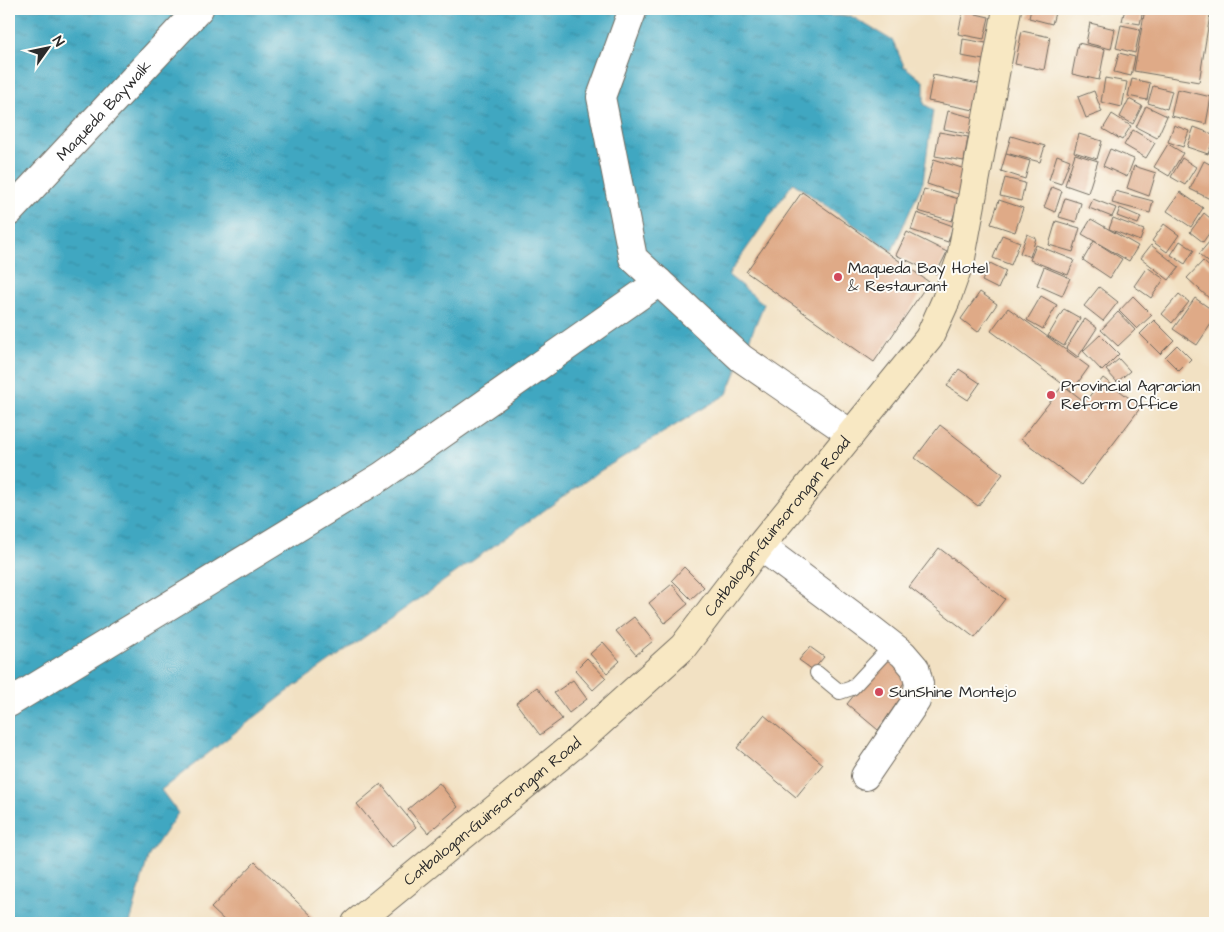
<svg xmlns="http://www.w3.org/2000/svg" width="1224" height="932" viewBox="0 0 1224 932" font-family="'Architects Daughter',sans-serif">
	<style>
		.water { fill: url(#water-ripples); stroke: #366976 }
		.building { fill: #dfaa87 }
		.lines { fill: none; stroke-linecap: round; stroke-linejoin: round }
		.lane-casing { stroke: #716b60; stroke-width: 16 }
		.street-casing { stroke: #716b60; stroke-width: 30 }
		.secondary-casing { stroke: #716b60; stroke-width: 30 }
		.lane { stroke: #fff; stroke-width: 14 }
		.street { stroke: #fff; stroke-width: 28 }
		.secondary { stroke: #f8e8c3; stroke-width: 28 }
		.poi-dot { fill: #d1495b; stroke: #fdfcf7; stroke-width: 2 }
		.labels { text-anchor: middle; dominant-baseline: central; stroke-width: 4; stroke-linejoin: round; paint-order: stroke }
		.street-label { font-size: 16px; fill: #2b2b2b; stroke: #fdfcf7 }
		.poi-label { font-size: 16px; fill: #2b2b2b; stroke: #fdfcf7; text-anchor: start }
	</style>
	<defs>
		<pattern id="water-ripples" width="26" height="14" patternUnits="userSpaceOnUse" patternTransform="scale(1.25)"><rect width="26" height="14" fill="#40a7c1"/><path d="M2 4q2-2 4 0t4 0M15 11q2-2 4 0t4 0" fill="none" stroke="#36889d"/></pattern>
	</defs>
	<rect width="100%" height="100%" fill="#fdfcf7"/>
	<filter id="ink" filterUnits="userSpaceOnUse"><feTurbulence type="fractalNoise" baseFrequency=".02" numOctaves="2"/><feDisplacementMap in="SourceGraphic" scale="10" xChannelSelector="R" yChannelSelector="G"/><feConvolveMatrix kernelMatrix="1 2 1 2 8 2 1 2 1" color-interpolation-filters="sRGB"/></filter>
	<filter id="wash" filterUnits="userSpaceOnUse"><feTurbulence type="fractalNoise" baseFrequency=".0096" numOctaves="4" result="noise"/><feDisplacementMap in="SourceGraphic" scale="20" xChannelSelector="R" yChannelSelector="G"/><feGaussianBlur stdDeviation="1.12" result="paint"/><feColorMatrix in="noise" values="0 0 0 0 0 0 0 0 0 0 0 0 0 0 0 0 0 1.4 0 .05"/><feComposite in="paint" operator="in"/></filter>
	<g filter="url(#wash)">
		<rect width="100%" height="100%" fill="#f2e1c3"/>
		<path class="water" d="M 9,9 L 799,9 L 825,16 L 851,16 L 893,41 L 904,66 L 924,82 L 924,104 L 933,110 L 923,182 L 892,251 L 793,183 L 728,275 L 764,304 L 727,394 L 600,471 L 295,686 L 161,790 L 178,813 L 148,857 L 130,923 L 9,923 Z"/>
		<g id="blocks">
			<path class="building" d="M 1031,9 L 1056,9 L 1052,24 L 1029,18 Z
				M 1077,9 L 1095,9 L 1094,13 Z
				M 1125,9 L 1143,10 L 1140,24 L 1122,21 Z
				M 1145,9 L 1211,9 L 1199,82 L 1134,71 Z
				M 963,11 L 989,17 L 984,39 L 958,34 Z
				M 1090,23 L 1115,29 L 1111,49 L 1086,43 Z
				M 1121,25 L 1140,29 L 1135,53 L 1116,48 Z
				M 1022,31 L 1050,37 L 1044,70 L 1015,64 Z
				M 963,39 L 992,44 L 989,61 L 961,56 Z
				M 1078,43 L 1105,49 L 1099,80 L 1072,74 Z
				M 1119,53 L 1135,57 L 1131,76 L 1114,72 Z
				M 933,75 L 979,84 L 974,110 L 928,101 Z
				M 1105,78 L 1127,82 L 1122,107 L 1101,102 Z
				M 1132,79 L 1150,83 L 1147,100 L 1128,96 Z
				M 1153,86 L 1172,91 L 1167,109 L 1148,103 Z
				M 1177,89 L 1211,97 L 1206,124 L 1171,116 Z
				M 1094,91 L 1102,112 L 1086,118 L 1078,97 Z
				M 1129,99 L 1142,106 L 1133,124 L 1120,117 Z
				M 1146,106 L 1167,116 L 1157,138 L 1136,127 Z
				M 948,111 L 976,118 L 973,135 L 944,129 Z
				M 1112,114 L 1131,126 L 1122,140 L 1103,129 Z
				M 1174,125 L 1189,131 L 1183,147 L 1168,142 Z
				M 1194,127 L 1215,135 L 1208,154 L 1187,147 Z
				M 1133,130 L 1155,143 L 1146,158 L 1124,145 Z
				M 939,132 L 968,137 L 964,161 L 935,156 Z
				M 1079,134 L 1102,141 L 1097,159 L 1074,152 Z
				M 1011,136 L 1045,146 L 1040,162 L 1006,153 Z
				M 1168,144 L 1183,153 L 1169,176 L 1154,167 Z
				M 1110,149 L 1134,159 L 1127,177 L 1103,166 Z
				M 1006,154 L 1030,161 L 1025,179 L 1001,171 Z
				M 1075,154 L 1098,161 L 1088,193 L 1065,185 Z
				M 1057,155 L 1070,160 L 1061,184 L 1049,180 Z
				M 1182,158 L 1196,167 L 1185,185 L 1171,177 Z
				M 934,159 L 971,171 L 964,196 L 927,184 Z
				M 1204,161 L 1215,167 L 1215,188 L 1210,199 L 1190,189 Z
				M 1134,166 L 1156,173 L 1149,196 L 1127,188 Z
				M 1005,178 L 1025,183 L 1021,201 L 1000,196 Z
				M 1052,187 L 1062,191 L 1055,212 L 1044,207 Z
				M 924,189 L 959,199 L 952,221 L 918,211 Z
				M 1115,191 L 1153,201 L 1150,213 L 1112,203 Z
				M 802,192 L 929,282 L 874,362 L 746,272 Z
				M 1180,192 L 1203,208 L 1191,227 L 1167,211 Z
				M 1065,198 L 1081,203 L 1076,222 L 1059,217 Z
				M 1093,199 L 1116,208 L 1112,217 L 1089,208 Z
				M 999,200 L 1023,208 L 1015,232 L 991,224 Z
				M 1120,208 L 1141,217 L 1138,224 L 1117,216 Z
				M 917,213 L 953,226 L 948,242 L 911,230 Z
				M 1204,213 L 1215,222 L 1215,225 L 1203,242 L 1190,232 Z
				M 1113,218 L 1144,230 L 1140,241 L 1109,229 Z
				M 1091,219 L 1138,246 L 1129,261 L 1082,234 Z
				M 1056,221 L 1080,228 L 1073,252 L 1049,245 Z
				M 1164,224 L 1179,235 L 1167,252 L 1152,241 Z
				M 907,232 L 947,252 L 936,274 L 896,255 Z
				M 1027,234 L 1036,238 L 1030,257 L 1020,253 Z
				M 1002,235 L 1020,242 L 1011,265 L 993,258 Z
				M 1215,235 L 1215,268 L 1199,254 Z
				M 1094,241 L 1122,259 L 1110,278 L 1083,260 Z
				M 1180,241 L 1194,250 L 1185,264 L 1171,255 Z
				M 1036,245 L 1074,260 L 1068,275 L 1030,260 Z
				M 1151,245 L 1179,267 L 1169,280 L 1141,258 Z
				M 1203,261 L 1215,272 L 1215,296 L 1211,300 L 1187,278 Z
				M 990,263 L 1006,271 L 998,289 L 982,281 Z
				M 1044,267 L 1070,278 L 1062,296 L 1037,285 Z
				M 1147,267 L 1164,279 L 1151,298 L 1134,286 Z
				M 1099,287 L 1118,302 L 1103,321 L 1084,306 Z
				M 980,292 L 997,304 L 978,332 L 961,319 Z
				M 1179,294 L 1189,302 L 1172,323 L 1162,314 Z
				M 1041,296 L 1057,305 L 1043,329 L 1027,320 Z
				M 1133,296 L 1152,315 L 1137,329 L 1119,311 Z
				M 1195,298 L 1215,312 L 1215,318 L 1197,345 L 1173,329 Z
				M 1008,308 L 1089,367 L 1072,391 L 991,331 Z
				M 1064,309 L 1080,318 L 1064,346 L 1048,336 Z
				M 1118,312 L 1135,330 L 1118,346 L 1101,330 Z
				M 1085,319 L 1097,328 L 1078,357 L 1066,348 Z
				M 1154,320 L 1174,340 L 1160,354 L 1140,334 Z
				M 1100,335 L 1119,354 L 1102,371 L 1083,351 Z
				M 1177,345 L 1191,359 L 1179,371 L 1165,357 Z
				M 1119,359 L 1130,371 L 1117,382 L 1106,370 Z
				M 959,369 L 980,383 L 968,400 L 947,386 Z
				M 1103,378 L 1141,407 L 1082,485 L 1021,439 L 1063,385 L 1085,402 Z
				M 940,425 L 1003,474 L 978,506 L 915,458 Z
				M 939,548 L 1005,599 L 975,638 L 909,587 Z
				M 684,567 L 704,587 L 691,599 L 672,580 Z
				M 672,584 L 688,604 L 665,623 L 649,603 Z
				M 634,617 L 653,641 L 636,655 L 616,631 Z
				M 603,642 L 620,661 L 607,673 L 590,654 Z
				M 810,647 L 824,657 L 813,670 L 799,660 Z
				M 887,654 L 910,674 L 899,690 L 904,693 L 878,730 L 847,704 Z
				M 587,658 L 606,678 L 593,690 L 575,670 Z
				M 573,680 L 587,699 L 569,713 L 554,693 Z
				M 537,687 L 562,719 L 540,735 L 516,703 Z
				M 764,715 L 823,764 L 796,797 L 737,748 Z
				M 439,783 L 458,807 L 428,833 L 408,809 Z
				M 381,784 L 416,827 L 392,847 L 357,804 Z
				M 255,862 L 314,918 L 309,923 L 227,923 L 211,908 Z"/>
		</g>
	</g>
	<g filter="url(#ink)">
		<use href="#blocks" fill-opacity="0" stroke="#716b60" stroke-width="1"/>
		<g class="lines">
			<defs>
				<path id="lane" d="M 817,673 L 840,692 L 852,688 L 892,645"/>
				<g id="street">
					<path d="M 633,9 L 601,97 L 633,258 L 741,358 L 851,434"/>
					<path id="s1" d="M 9,212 L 199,9"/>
					<path d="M 760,546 L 872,630 L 903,654 L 915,668 L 919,684 L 916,701 L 865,776"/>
					<path d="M 9,703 L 382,476 L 659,282"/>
				</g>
				<g id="secondary">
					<path id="s2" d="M 356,923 L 581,739 L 683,647 L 760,546 L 929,338 L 946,300 L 961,258 L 1007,9"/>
				</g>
			</defs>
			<use href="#lane" class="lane-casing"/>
			<use href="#street" class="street-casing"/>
			<use href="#secondary" class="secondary-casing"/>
			<use href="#lane" class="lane"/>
			<use href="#street" class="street"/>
			<use href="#secondary" class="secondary"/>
		</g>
	</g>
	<g class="poi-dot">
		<circle cx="838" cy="277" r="5"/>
		<circle cx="1051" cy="395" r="5"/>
		<circle cx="879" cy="692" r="5"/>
	</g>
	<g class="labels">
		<g class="street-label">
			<text stroke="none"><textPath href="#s1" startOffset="139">Maqueda Baywalk</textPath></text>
			<text stroke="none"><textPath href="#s2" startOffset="581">Catbalogan-Guinsorongan Road</textPath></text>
			<text stroke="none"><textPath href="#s2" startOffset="176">Catbalogan-Guinsorongan Road</textPath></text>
		</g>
		<g class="poi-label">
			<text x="848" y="268">Maqueda Bay Hotel<tspan x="848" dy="18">&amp; Restaurant</tspan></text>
			<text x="1061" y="386">Provincial Agrarian<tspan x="1061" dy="18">Reform Office</tspan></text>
			<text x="889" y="692">SunShine Montejo</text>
		</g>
	</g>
	<rect width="1224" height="932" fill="none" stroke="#fdfcf7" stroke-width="30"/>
	<g transform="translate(48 48) rotate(57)" stroke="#fdfcf7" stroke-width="4" paint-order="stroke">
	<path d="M0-4L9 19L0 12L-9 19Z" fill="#2b2b2b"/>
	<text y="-8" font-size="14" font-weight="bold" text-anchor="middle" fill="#2b2b2b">N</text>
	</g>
</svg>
